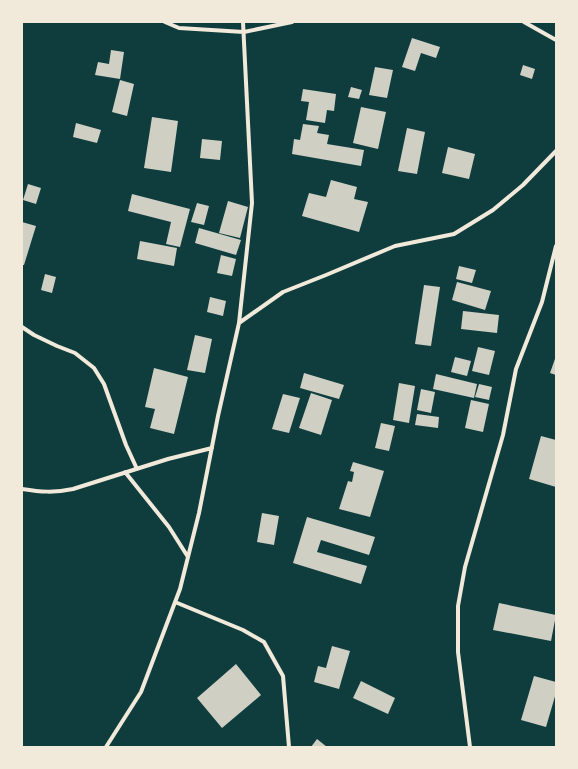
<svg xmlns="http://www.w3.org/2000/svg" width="578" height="769" viewBox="0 0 578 769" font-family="'Varela Round',sans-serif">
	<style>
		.building { fill: #cfcfc3 }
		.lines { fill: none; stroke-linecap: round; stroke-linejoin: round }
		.minor { stroke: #f1e9da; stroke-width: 4 }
	</style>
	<rect width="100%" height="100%" fill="#0f3d3e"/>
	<path class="building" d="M 412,38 L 440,47 L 436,58 L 421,53 L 415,71 L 402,67 Z
		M 111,50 L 124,52 L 120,79 L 95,75 L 98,62 L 109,64 Z
		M 523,65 L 535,69 L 532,79 L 520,75 Z
		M 375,67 L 393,70 L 387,98 L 369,95 Z
		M 120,80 L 134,84 L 127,116 L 112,112 Z
		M 351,87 L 362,90 L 359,99 L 348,97 Z
		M 303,89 L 336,94 L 334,111 L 327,110 L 325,123 L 306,120 L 309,102 L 301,101 Z
		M 361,107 L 386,112 L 378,149 L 353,143 Z
		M 152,117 L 178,121 L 171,172 L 144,168 Z
		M 76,123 L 101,130 L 97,143 L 73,137 Z
		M 303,124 L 319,126 L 317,133 L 329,135 L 327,144 L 364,150 L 361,166 L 292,154 L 294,139 L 300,140 Z
		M 407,128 L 425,132 L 417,174 L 398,171 Z
		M 202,139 L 222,141 L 220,160 L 200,158 Z
		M 448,147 L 475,154 L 469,179 L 442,173 Z
		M 331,180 L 357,187 L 354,199 L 368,202 L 359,232 L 302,216 L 309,193 L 326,197 Z
		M 28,184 L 41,188 L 36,204 L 23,200 Z
		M 132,194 L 190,209 L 180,247 L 166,244 L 171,222 L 128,211 Z
		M 228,201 L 248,207 L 240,238 L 219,233 Z
		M 197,203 L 209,206 L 204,225 L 191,222 Z
		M 22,222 L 36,226 L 24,265 L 22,265 Z
		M 199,228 L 241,240 L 236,255 L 195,243 Z
		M 140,241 L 177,248 L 174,266 L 137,259 Z
		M 221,255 L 236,259 L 232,276 L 217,273 Z
		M 459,266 L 476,270 L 472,283 L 456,279 Z
		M 45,274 L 56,277 L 52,293 L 41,290 Z
		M 457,282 L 491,291 L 485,310 L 452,300 Z
		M 424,285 L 440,287 L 431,346 L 415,344 Z
		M 210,297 L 226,301 L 223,316 L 207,312 Z
		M 463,311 L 499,315 L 497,333 L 461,329 Z
		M 195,335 L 212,339 L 205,373 L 187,370 Z
		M 478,347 L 495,351 L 489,375 L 472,371 Z
		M 556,356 L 556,375 L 550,373 Z
		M 455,357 L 471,361 L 467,376 L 451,372 Z
		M 154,368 L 188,377 L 174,434 L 150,428 L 155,409 L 145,407 Z
		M 304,373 L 344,385 L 339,399 L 300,388 Z
		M 436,374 L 477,384 L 474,398 L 433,389 Z
		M 399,383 L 415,386 L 409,423 L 393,420 Z
		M 479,384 L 492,387 L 489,400 L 475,397 Z
		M 421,389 L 435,392 L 431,413 L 417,410 Z
		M 311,393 L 332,400 L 321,435 L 299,428 Z
		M 283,394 L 300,398 L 289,433 L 272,429 Z
		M 471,400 L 489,404 L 483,432 L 465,428 Z
		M 417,414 L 439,417 L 438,428 L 415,425 Z
		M 381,423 L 395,426 L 389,451 L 375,448 Z
		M 541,436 L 556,440 L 556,487 L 529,479 Z
		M 353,462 L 384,471 L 370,517 L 339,509 L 348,481 L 352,482 L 354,472 L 350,471 Z
		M 262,513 L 279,516 L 274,545 L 257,542 Z
		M 307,517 L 375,537 L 369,555 L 321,540 L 317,552 L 367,566 L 361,584 L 293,563 Z
		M 499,603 L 556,615 L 551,641 L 493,630 Z
		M 332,646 L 350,651 L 339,689 L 314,682 L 318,666 L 326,668 Z
		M 236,664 L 261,695 L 222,728 L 197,698 Z
		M 534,676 L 556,682 L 556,693 L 546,727 L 521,720 Z
		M 361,681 L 395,698 L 388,714 L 353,698 Z
		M 317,739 L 327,747 L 311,747 Z"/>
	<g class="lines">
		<path class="minor" d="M 165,22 L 179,28 L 244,32 L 292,22
			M 524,22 L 556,40
			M 239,323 L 283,292 L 326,275 L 395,246 L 454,234 L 493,210 L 523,185 L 556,151
			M 22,327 L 34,335 L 57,346 L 75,353 L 94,368 L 104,384 L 126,445 L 137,469
			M 125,472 L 169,527 L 188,557
			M 22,489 C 41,492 54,493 73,489 L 168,459 L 212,448
			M 175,602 L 243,630 L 264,642 L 283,676 L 289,747
			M 106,747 L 141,692 L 180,589 L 199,513 L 218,416 L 239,323 L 252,203 L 243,22
			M 470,747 L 458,652 L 458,606 L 465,567 L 503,435 L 516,369 L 542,302 L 556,246"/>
	</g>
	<rect width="578" height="769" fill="none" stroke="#f1e9da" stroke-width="46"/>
</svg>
